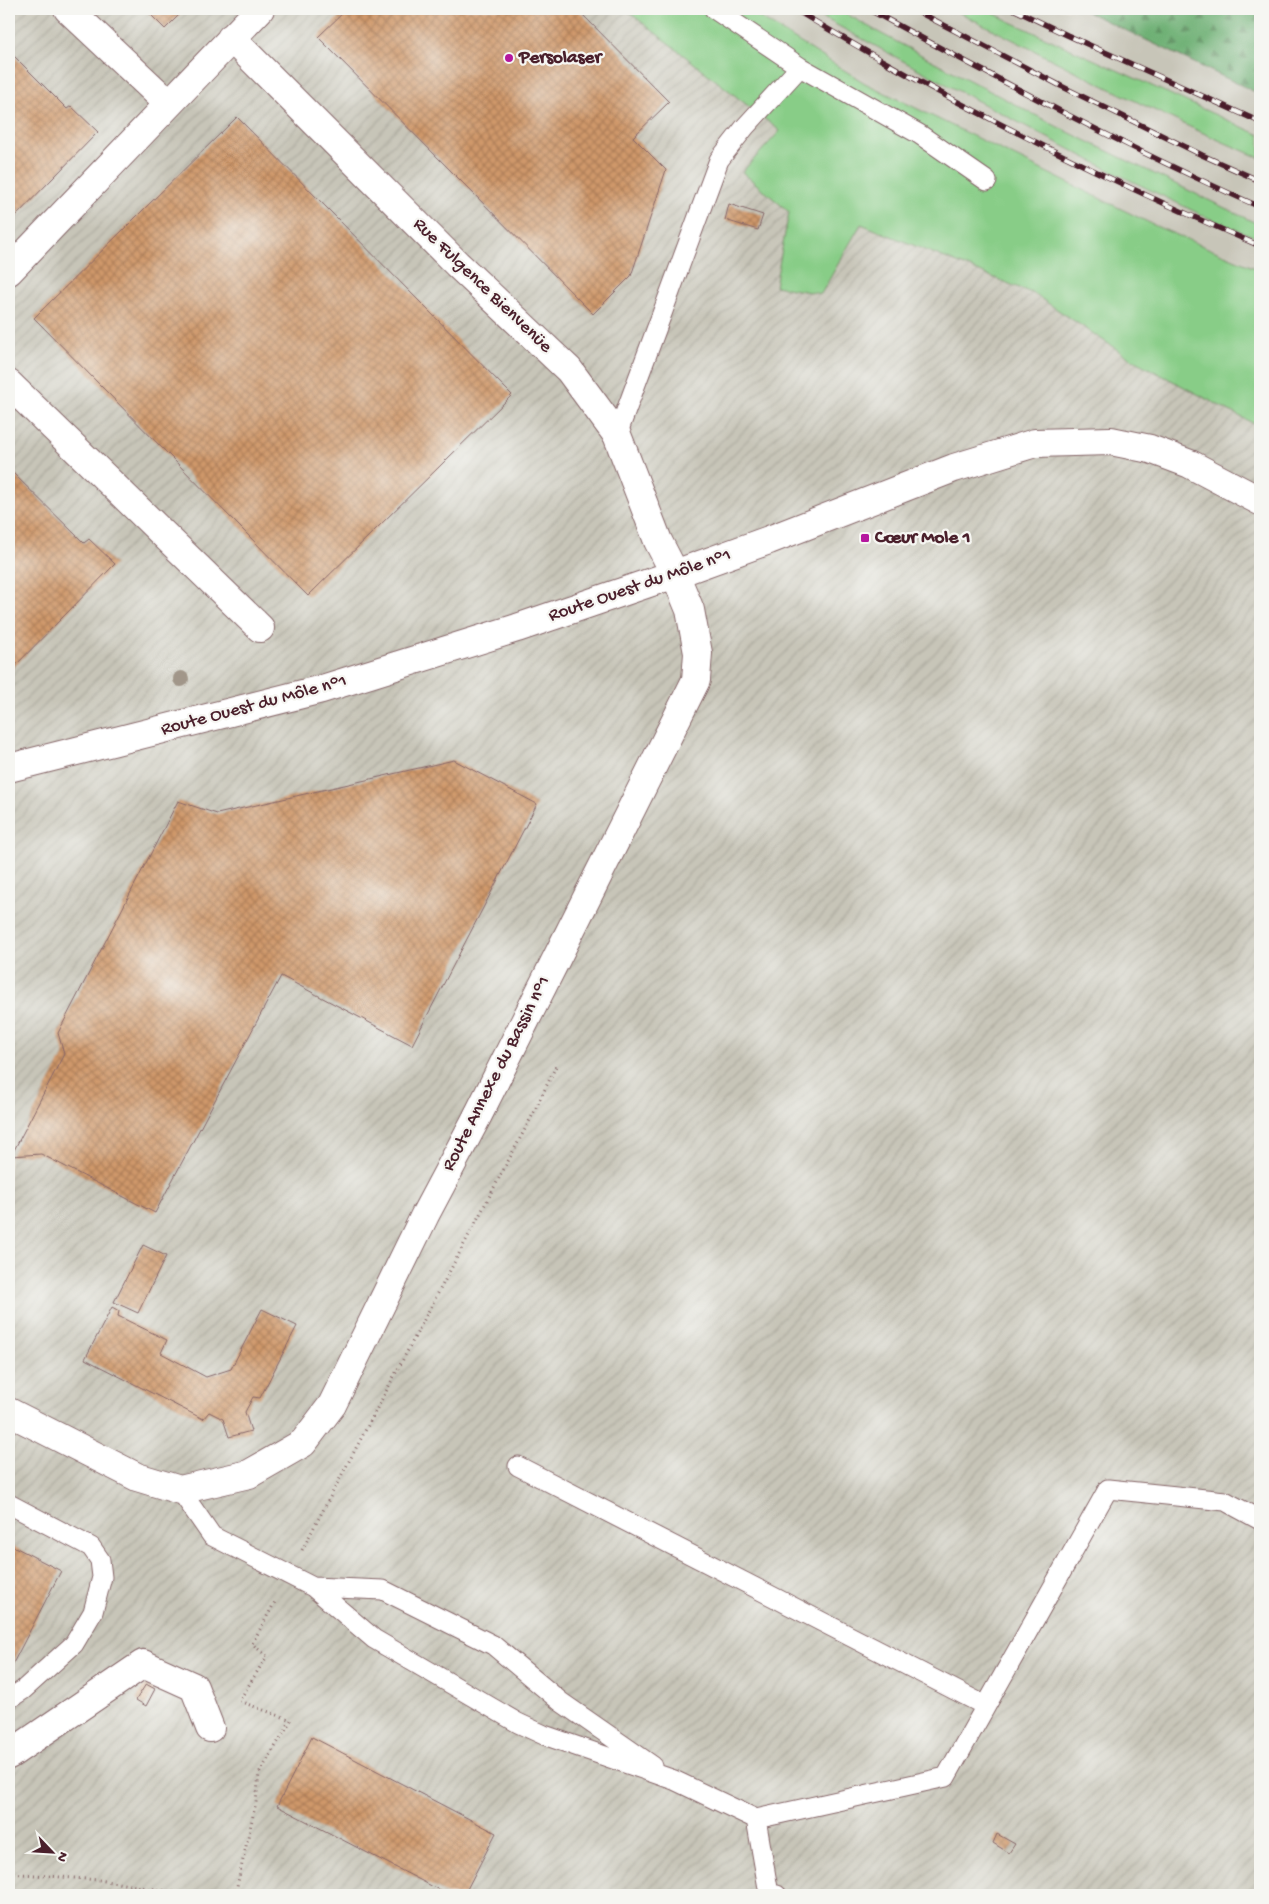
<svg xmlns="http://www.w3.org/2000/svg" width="1269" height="1904" viewBox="0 0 1269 1904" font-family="'Gochi Hand',sans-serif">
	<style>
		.industrial { fill: url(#industrial-furrows) }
		.railway { fill: #c7c5b8 }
		.grass { fill: #88cd87; stroke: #697659 }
		.forest { fill: url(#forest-firs); stroke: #5c6850 }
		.building { fill: url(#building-cross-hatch) }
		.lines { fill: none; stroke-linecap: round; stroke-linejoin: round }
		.lane-casing { stroke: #866668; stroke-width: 21 }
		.street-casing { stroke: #866668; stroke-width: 30 }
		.path { stroke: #866668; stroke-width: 3; stroke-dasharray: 1 4; stroke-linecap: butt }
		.lane { stroke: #fff; stroke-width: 19 }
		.street { stroke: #fff; stroke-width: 28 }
		.rail-casing { stroke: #4a1f2b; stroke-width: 5.5 }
		.rail { stroke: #f6f6f2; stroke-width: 4; stroke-dasharray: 11; stroke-linecap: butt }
		.tree { fill: #a19689 }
		.poi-dot { fill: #b5179e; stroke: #f6f6f2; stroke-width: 2 }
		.labels { text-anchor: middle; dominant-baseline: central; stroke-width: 4.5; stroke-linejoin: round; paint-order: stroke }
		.poi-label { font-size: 19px; font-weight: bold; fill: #4a1f2b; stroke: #f6f6f2; text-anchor: start }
		.street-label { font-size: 19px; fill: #4a1f2b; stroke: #f6f6f2 }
	</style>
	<defs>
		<pattern id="industrial-furrows" width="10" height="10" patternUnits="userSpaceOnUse" patternTransform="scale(1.25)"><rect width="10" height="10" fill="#c7c5b8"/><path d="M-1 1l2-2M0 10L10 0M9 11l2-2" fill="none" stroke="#aca99e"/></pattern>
		<pattern id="forest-firs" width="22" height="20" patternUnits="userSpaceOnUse" patternTransform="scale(1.25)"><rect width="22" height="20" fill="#6eb074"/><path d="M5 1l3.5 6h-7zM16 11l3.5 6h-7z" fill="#5c8f5f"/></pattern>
		<pattern id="building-cross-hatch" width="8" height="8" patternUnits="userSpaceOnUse" patternTransform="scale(1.25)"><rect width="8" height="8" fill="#cf986a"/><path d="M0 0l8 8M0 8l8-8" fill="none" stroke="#aa7b57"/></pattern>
	</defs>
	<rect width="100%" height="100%" fill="#f6f6f2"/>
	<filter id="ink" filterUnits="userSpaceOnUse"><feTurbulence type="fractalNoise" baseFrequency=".02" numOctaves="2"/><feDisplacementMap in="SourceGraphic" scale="10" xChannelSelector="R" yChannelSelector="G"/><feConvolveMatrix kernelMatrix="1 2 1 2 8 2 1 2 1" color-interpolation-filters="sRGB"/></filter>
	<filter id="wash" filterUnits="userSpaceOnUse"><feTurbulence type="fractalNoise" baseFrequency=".0096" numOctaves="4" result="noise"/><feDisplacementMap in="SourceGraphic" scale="20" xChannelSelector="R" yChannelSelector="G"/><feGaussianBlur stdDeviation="1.12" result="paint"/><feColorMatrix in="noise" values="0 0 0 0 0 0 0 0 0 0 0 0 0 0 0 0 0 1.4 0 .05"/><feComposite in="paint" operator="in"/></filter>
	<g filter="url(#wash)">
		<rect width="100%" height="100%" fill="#f4e9d9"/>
		<path class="industrial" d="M 9,9 L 654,9 L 1260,314 L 1260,1895 L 9,1895 Z"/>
		<path class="railway" d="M 654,9 L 1081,9 L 1260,94 L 1260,314 Z"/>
		<path class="grass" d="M 625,9 L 746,9 L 865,83 L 1158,227 L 1260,270 L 1260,427 L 1131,359 L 1034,294 L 861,224 L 821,294 L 775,286 L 789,212 L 742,172 L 780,131 Z
			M 807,9 L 838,9 L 878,32 L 1058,127 L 1260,225 L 1260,239 L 1206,217 L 1113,172 L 953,88 Z
			M 952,9 L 985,9 L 1009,21 L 1260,135 L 1260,158 C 1155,114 1054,60 952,9 Z"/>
		<path class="forest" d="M 1081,9 L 1260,9 L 1260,94 L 1251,90 Z"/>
		<g id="blocks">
			<path class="building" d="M 145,9 L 185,9 L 165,29 Z
				M 347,9 L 577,9 L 669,102 L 633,137 L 666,170 L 631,276 L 593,314 L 318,37 Z
				M 9,51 L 67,109 L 71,106 L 98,132 L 9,223 Z
				M 237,117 L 512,395 L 308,596 L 34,318 Z
				M 729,204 L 763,215 L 758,230 L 725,220 Z
				M 9,469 L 84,543 L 89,539 L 115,564 L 9,672 Z
				M 454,760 L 537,804 L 412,1045 L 281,976 L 155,1213 L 41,1154 L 11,1156 L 64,1054 L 58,1033 L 178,801 L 217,814 Z
				M 143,1245 L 166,1256 L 138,1313 L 114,1302 Z
				M 112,1307 L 119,1311 L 118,1316 L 167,1340 L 161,1353 L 206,1377 L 231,1369 L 262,1309 L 297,1326 L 260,1398 L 253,1397 L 245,1412 L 251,1431 L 229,1437 L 223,1419 L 209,1412 L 203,1419 L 85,1359 Z
				M 9,1544 L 61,1571 L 9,1671 Z
				M 146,1684 L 155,1689 L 146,1706 L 136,1700 Z
				M 312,1737 L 496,1833 L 464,1895 L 449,1895 L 277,1806 Z
				M 997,1834 L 1015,1844 L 1009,1853 L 993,1843 Z"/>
		</g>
	</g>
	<g filter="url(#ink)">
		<use href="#blocks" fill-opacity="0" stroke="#866668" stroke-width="1"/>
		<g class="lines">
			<defs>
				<path id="lane" d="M 800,67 L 919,134 L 987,181
					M 617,435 L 719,160 L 745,127 L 800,67 L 714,9
					M 518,1466 L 986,1706
					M 180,1490 L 212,1536 L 313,1587 L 374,1639 L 518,1723 L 544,1735 L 674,1780 L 756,1819 L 946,1777 L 1108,1489 L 1225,1501 L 1260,1520
					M 9,1504 L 91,1547 L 100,1560 L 102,1577 L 93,1612 L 74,1644 L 23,1690 L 9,1699
					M 313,1587 L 383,1590 L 493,1645 L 561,1702 L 653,1766
					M 756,1819 L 769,1894 L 777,1895"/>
				<path id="street" d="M 68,9 L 168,103
					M 9,271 L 260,9
					M 9,384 L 260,628
					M 9,768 L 322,689 L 517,628 L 675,574 L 769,540 L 954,468 L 1035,443 L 1111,441 L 1150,449 L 1190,464 L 1260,501
					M 9,1412 L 137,1477 L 180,1490 L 249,1474 L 303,1443 L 332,1405 L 425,1215 L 476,1119 L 696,680 L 698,653 L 690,610 L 675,574 L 658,541 L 617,435 L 569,370 L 457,264 L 231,38
					M 9,1755 L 143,1664 L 194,1687 L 210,1728"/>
			</defs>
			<use href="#lane" class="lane-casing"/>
			<use href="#street" class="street-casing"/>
			<path class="path" d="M 302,1550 L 533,1114 L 556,1066
				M 9,1873 L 99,1880 L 191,1895
				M 235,1895 L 256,1802 L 259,1774 L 291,1720 L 239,1701 L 267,1656 L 252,1644 L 276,1600"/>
			<use href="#lane" class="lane"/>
			<use href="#street" class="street"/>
			<defs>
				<path id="rail" d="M 794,9 C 855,45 916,81 979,113 C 1071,161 1165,205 1260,246
					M 868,9 C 997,79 1127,148 1260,207
					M 913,9 L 1061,86 L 1202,155 L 1260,181
					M 1013,9 L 1067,35 L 1260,122"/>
			</defs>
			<use href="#rail" class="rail-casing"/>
			<use href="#rail" class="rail"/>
		</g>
		<circle class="tree" cx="181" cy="679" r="8"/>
	</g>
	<g class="poi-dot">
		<circle cx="509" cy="58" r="5"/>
		<rect x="860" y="533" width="10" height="10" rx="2.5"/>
	</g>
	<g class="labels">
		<g class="poi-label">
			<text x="519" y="58">Persolaser</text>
			<text x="875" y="538">Cœur Mole 1</text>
		</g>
		<g class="street-label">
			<text transform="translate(482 286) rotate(44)">Rue Fulgence Bienvenüe</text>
			<text transform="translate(640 586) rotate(-19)">Route Ouest du Môle n°1</text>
			<text transform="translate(254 706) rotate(-15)">Route Ouest du Môle n°1</text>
			<text transform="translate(497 1074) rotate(-63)">Route Annexe du Bassin n°1</text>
		</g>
	</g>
	<rect width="1269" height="1904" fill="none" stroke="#f6f6f2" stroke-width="30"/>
	<g transform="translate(52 1852) rotate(115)" stroke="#f6f6f2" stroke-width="4" paint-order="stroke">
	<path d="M0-4L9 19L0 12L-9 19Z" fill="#4a1f2b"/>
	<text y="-8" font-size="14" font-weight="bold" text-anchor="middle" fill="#4a1f2b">N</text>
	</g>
</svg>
